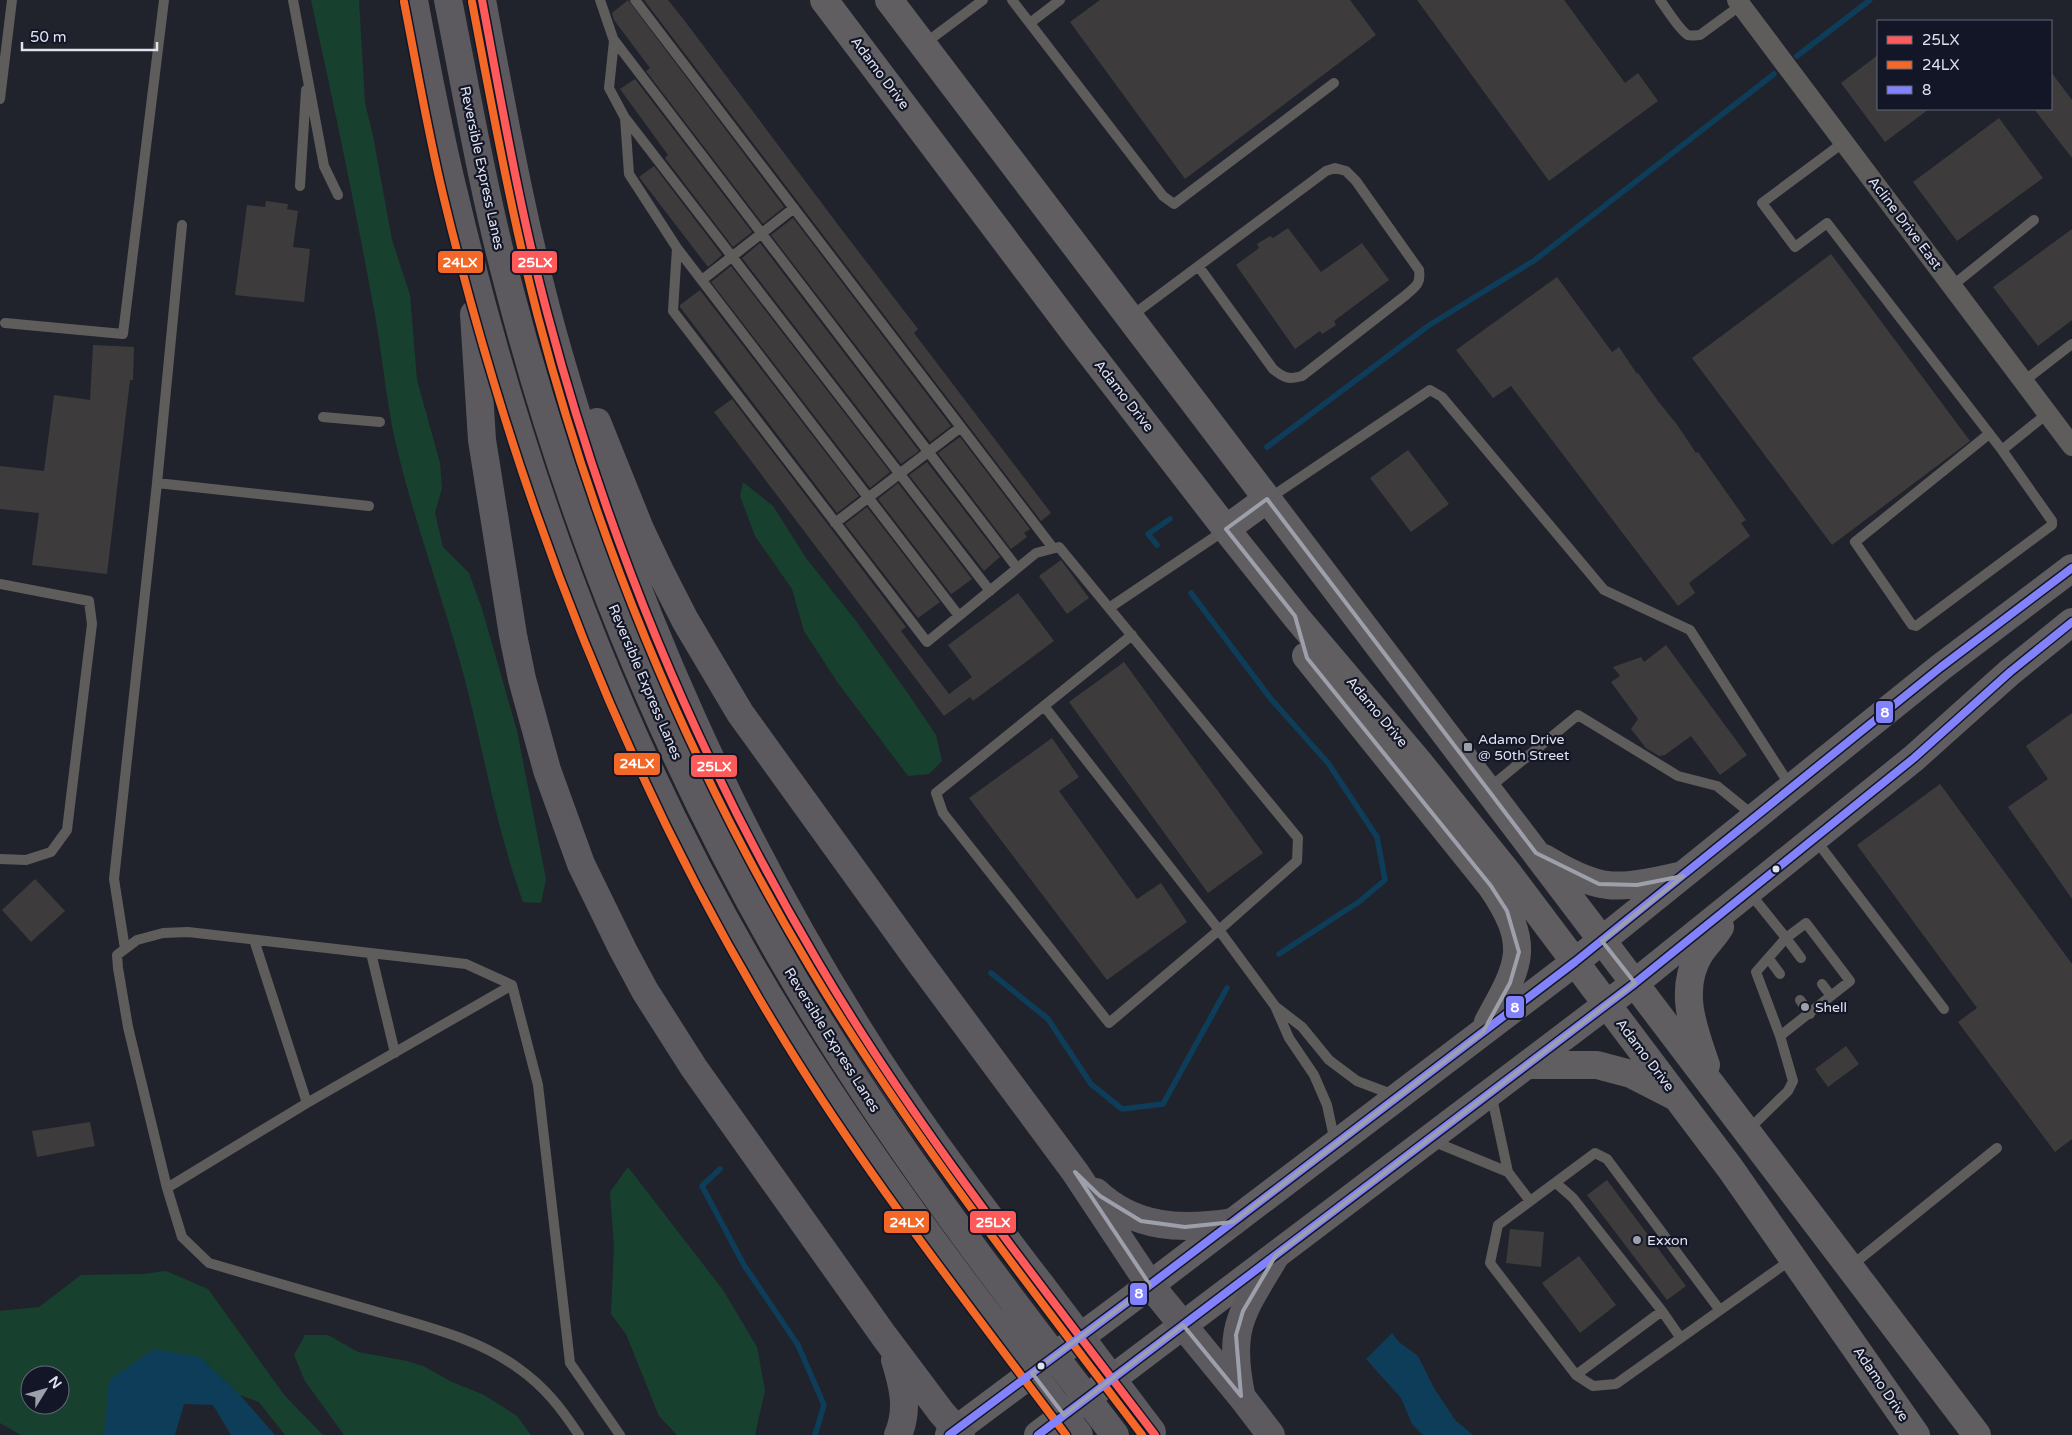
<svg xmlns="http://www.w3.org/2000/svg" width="2072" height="1435" viewBox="0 0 2072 1435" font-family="'Varela Round',sans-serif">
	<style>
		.green { fill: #18402e; fill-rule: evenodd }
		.water { fill: #0e3d59 }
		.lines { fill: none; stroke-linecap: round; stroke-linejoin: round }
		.stream { stroke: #0e3d59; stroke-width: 5.5 }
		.building { fill: #3d3b3c }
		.service { stroke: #5f5c5c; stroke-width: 10 }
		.minor { stroke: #5f5c5c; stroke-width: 20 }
		.primary { stroke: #605e60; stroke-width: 28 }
		.motorway { stroke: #5c5a5f; stroke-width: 28 }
		.motorway-bridge { stroke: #5c5a5f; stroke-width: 28 }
		.bus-1-casing { stroke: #131627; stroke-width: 11 }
		.bus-2-casing { stroke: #131627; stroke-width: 11 }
		.bus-3-casing { stroke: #131627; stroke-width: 11 }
		.bus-1 { stroke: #ff5a5a; stroke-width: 8 }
		.bus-2 { stroke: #f36827; stroke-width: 8 }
		.bus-3 { stroke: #8282fc; stroke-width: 8 }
		.marked { fill: none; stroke: #9da0ab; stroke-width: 4; stroke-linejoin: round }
		.poi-dot { fill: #9da0ab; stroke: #131627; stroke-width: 2 }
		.bus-dot { fill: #e0e3ef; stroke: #131627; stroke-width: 2 }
		.labels { text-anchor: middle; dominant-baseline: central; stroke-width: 4.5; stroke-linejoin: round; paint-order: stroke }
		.street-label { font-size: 14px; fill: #e0e3ef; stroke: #131627 }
		.poi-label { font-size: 14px; fill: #e0e3ef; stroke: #131627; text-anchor: start }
		.line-badge { stroke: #131627; stroke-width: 2 }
		.badge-label { font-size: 14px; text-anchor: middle; font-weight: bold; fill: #fff }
	</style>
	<rect width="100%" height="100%" fill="#21232c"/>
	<path class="green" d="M 311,0 L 359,0 L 365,103 L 373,136 L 392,240 L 410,295 L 417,380 L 440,463 L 442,488 L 435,513 L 443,547 L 469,573 L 482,609 L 517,731 L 546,879 L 541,903 L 523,902 C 494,823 482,739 459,658 C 439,587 413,517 396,444 C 386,401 383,358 375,315 C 356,210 334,105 311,0 Z
		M 743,482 L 773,506 L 806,558 L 856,621 L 909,695 L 936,735 L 942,761 L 929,774 L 908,776 L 838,683 L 804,631 L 792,589 L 755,536 L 740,496 Z
		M 628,1167 L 723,1290 L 757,1347 L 765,1390 L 755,1435 L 677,1435 L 659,1416 L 626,1334 L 611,1314 L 614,1247 L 610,1192 Z
		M 166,1271 L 208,1289 L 285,1396 L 323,1435 L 285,1435 L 259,1402 L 240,1395 L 200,1357 L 105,1428 L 103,1435 L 21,1435 L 0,1423 L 0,1311 L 39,1307 L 81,1275 L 143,1274 ZM 30,1375 L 60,1375 L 60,1405 L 30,1405 Z
		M 305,1335 L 328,1335 L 358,1352 L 407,1361 L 423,1366 L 452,1382 L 484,1395 L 517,1416 L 531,1435 L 344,1435 L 305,1381 L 294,1355 Z"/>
	<path class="water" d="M 1392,1333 L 1399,1342 L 1418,1356 L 1434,1388 L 1455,1420 L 1473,1435 L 1423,1435 L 1412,1424 L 1401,1398 L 1366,1359 Z
		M 154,1349 L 200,1357 L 240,1395 L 275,1435 L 231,1435 L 213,1405 L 184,1404 L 175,1435 L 103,1435 L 105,1428 L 109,1380 Z"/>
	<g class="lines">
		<path class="stream" d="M 1797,56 L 1870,0
			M 1267,447 L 1428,326 L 1535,260 L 1774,74
			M 1157,545 L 1148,534 L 1170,519
			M 1191,593 L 1271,699 L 1328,763 L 1377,837 L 1385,880 L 1360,901 L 1279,954
			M 991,973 L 1048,1019 L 1091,1084 L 1122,1109 L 1163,1104 L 1227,988
			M 720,1169 L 702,1186 L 744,1265 L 798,1345 L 824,1405 L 815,1435"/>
	</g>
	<path class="building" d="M 628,0 L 784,207 L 763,224 L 646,71 L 650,68 L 614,20 L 612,13 Z
		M 644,0 L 668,0 L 684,20 L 842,230 L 918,329 L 914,333 L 1051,513 L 1041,521 Z
		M 1100,0 L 1350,0 L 1376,35 L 1185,179 L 1070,22 Z
		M 1417,0 L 1564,0 L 1625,83 L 1638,73 L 1658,101 L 1549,181 Z
		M 1878,55 L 1878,109 L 1929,109 L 1885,142 L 1841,83 Z
		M 2051,72 L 2072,100 L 2072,158 L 2034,109 L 2051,109 Z
		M 635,79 L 752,232 L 733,247 L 665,158 L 668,155 L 620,89 Z
		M 1999,118 L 2043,178 L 1957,241 L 1913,182 Z
		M 654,166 L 722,255 L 708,267 L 639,177 Z
		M 266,201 L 288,204 L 287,209 L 298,211 L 293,247 L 310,249 L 304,302 L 235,295 L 247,205 L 265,207 Z
		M 793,218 L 951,426 L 930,442 L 771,235 Z
		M 1288,228 L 1321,272 L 1362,243 L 1389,280 L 1334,321 L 1336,325 L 1322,334 L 1320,331 L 1295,349 L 1236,265 L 1259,248 L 1257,244 L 1270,236 L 1273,238 Z
		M 2072,229 L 2072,320 L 2038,346 L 1993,287 Z
		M 760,243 L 919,451 L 901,464 L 742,258 Z
		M 1831,254 L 1970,441 L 1832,545 L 1692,358 Z
		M 731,266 L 890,472 L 870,488 L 711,282 Z
		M 1557,277 L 1612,352 L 1619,347 L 1637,374 L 1638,373 L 1658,401 L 1678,426 L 1696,453 L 1698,452 L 1746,520 L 1741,523 L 1750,536 L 1689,583 L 1695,593 L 1678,606 L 1511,386 L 1493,398 L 1456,350 Z
		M 700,290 L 859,496 L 837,513 L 680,307 L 680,305 Z
		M 93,345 L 134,347 L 133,380 L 130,380 L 107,574 L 32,565 L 39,513 L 0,509 L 0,466 L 44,471 L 54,395 L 90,400 Z
		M 732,399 L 906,627 L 901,631 L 949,694 L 972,677 L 948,645 L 1018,593 L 1054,641 L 973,701 L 970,697 L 944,716 L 714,412 Z
		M 960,437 L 1030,529 L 1024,533 L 1027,537 L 1011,549 L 938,453 Z
		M 1408,450 L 1449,504 L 1411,532 L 1370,478 Z
		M 927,462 L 1000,557 L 984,571 L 909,475 Z
		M 898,483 L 972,579 L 953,593 L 951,594 L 878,499 Z
		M 867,507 L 940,602 L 918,618 L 845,524 Z
		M 1061,560 L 1089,598 L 1067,614 L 1039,576 Z
		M 1666,645 L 1747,755 L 1720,775 L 1691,736 L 1665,755 L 1659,756 L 1646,748 L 1631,729 L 1638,719 L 1611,682 L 1620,676 L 1613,667 L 1641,657 L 1644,662 Z
		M 1124,662 L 1263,853 L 1208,893 L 1069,702 Z
		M 2072,713 L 2072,899 L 2008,807 L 2048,779 L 2026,746 Z
		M 1052,738 L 1079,777 L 1059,791 L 1137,899 L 1161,883 L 1187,922 L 1107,980 L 969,798 Z
		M 1940,784 L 2072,964 L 2072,1139 L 2055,1152 L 1958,1022 L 1977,1008 L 1857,845 Z
		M 35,879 L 65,911 L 31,942 L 2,910 Z
		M 1846,1046 L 1859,1064 L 1828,1087 L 1815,1069 Z
		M 90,1122 L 95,1146 L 37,1157 L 32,1131 Z
		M 1607,1180 L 1686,1286 L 1667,1300 L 1587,1195 Z
		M 1510,1229 L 1544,1232 L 1541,1267 L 1506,1263 Z
		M 1579,1256 L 1616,1305 L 1580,1333 L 1542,1283 Z"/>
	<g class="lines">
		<path class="service" d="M 293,0 L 324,166 L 338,195
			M 600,0 L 614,41 L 609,88 L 625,118 L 629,174 L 677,248 L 673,311 L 927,642 L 1036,553 L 1059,547 L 1298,838 L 1297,861 L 1219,930 L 1275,1006 L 1289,1038 L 1314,1075 L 1327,1105 L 1335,1142
			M 635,0 L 1053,548
			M 1012,0 L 1163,196 L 1174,204 L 1334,83
			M 1660,0 C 1666,8 1680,31 1688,35 C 1691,36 1697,35 1700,35 L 1741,5
			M 1030,23 L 1060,0
			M 614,40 L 1017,568
			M 924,44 L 983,0
			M 0,99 L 12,0
			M 626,119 L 990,591
			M 1844,142 L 1762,203 L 1795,247 L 1827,223 L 2002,450 L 2048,413
			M 300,186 L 306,90
			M 677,248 L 959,616
			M 702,280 L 794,208
			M 1952,286 L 2034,220
			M 1130,317 L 1326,171 L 1335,168 L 1346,171 L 1356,181 L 1419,270 C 1421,284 1416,286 1406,295 L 1302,376 C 1289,380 1284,378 1273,369 L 1199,267
			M 5,323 L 123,334 L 164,0
			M 2024,381 L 2072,344
			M 323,417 L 380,422
			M 1989,434 L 1855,542 L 1912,625 L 1916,626 L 2052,525 L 2052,521 L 2002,450
			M 157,483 L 182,225
			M 1268,499 L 1430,390 L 1442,397 L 1604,590 L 1690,630 L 1791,787
			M 835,523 L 961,427
			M 0,584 L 89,601 L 92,624 L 67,830 L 51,852 L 26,860 L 0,859
			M 1109,608 L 1225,530
			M 1044,706 L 1219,930 L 1109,1023 L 943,813 L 936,793 L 1132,635
			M 1489,788 L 1578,715 L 1678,776 L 1717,786 L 1754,816
			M 1815,839 L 1944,1009
			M 254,940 L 307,1103
			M 125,949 L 114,879 L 157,483 L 369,506
			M 371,953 L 395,1053
			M 1769,959 L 1780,974
			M 1822,984 L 1831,996
			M 1800,1000 L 1810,1014
			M 1276,1007 L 1302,1027 L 1329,1060 L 1357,1081 L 1394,1095
			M 1780,1036 L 1850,981 L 1806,923 L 1786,938 L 1801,958
			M 1491,1093 L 1508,1172 L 1530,1201
			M 1747,1131 L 1788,1091 L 1793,1081 L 1780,1036 L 1756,972 L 1786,938 L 1749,892
			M 1430,1140 L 1508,1172
			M 1556,1183 L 1573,1198 L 1662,1311 L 1680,1337
			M 167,1188 L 307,1103 L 512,985
			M 1851,1266 L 1997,1148
			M 1719,1309 L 1607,1159 L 1595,1153 L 1498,1225 L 1490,1263 L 1576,1375 L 1593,1386 L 1616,1384 L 1792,1259
			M 1576,1375 L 1662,1311
			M 579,1435 C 561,1408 545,1387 518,1368 C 476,1337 423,1326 374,1311 C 319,1295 264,1279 209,1263 L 182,1237 L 167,1188 L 128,1027 L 118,968 L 117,955 L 137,940 L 163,933 L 188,932 L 466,964 L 512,985 L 538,1085 L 570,1363 L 620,1435"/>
		<path class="minor" d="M 1737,0 L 2072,446"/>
		<path class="primary" d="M 824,0 L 1077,336 L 1226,529 L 1297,618 L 1418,761 L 1508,873 L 1730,1168 L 1916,1435
			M 889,0 L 1977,1435
			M 1226,529 L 1267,499
			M 1306,656 L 1491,886 C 1531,945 1521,963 1488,1022
			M 1544,858 C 1561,868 1578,878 1597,883 C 1621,890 1655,881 1679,876
			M 1527,1065 L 1597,1065 L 1631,1074 L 1674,1096
			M 1706,1065 C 1694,1030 1678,991 1699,955 C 1705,945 1714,937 1720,927
			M 949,1435 L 1150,1285 L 1575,962 L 1941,667 L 2072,568
			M 1038,1435 L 1635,983 L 1914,758 L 2010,672 L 2072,622"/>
		<path class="motorway" d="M 414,0 C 426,65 438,130 454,194 C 517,462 612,725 750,964 C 822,1089 905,1206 993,1321
			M 482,0 C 504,119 525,238 559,355 C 630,603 738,844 878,1060 C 929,1138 985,1212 1041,1285
			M 474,314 L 482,440 L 513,635 L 522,679 L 547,770 L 581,864 L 623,950 L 645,991 L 694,1068 L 884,1336 L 941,1412 L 961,1435
			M 597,422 L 640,529 L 660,571 L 685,620 L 740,713 L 921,964 L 1075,1172 L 1150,1285 L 1241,1396 L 1271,1435
			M 1096,1192 C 1135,1229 1182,1230 1233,1222
			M 895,1360 C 903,1386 909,1409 898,1435
			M 1241,1394 C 1227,1326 1243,1311 1276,1255"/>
		<path class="motorway-bridge" d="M 448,0 C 467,95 483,190 508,284 C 571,528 667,764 795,981 C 889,1141 1002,1288 1115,1435
			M 1041,1285 L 1152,1432
			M 993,1321 L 1079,1435"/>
		<defs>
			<path id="bus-1" d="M 482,0 C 502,106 520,212 548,316 C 608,542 699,761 818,962 C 916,1129 1038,1281 1155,1435"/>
			<path id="bus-2" d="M 404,2 C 417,68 428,134 444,199 C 518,504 631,798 799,1064 C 880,1193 975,1313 1066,1435
				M 472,2 C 492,107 511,213 538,317 C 598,545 690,767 811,969 C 909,1133 1027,1283 1142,1435"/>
			<path id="bus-3" d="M 949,1435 L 1150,1285 L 1575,962 L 1941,667 L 2072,568
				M 1038,1435 L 1635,983 L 1914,758 L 2010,672 L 2072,622"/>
		</defs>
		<use href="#bus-1" class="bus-1-casing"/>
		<use href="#bus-2" class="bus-2-casing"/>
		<use href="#bus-3" class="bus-3-casing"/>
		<use href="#bus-1" class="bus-1"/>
		<use href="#bus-2" class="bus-2"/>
		<use href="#bus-3" class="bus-3"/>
	</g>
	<path class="marked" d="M 1267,499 L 1536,853 L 1599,884 L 1637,885 L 1683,876 L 1602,941 L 1635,983 L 1276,1255 L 1243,1311 L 1236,1335 L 1241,1396 L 1183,1325 L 1064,1415 L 1032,1373 L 1150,1285 L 1075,1172 L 1100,1196 L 1141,1221 L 1185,1227 L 1233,1222 L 1483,1032 L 1510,983 L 1519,952 L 1507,911 L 1491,886 L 1307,658 L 1295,616 L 1226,529 Z"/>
	<g class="poi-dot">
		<rect x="1463" y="742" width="10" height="10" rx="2.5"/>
		<circle cx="1805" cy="1007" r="5"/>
		<circle cx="1637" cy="1240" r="5"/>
	</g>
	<g class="bus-dot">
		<circle cx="1776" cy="869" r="4.5"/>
		<circle cx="1041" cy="1366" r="4.5"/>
	</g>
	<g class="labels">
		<g class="street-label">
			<text transform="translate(880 73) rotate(53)">Adamo Drive</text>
			<text transform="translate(482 168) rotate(78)">Reversible Express Lanes</text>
			<text transform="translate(1905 223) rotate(53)">Acline Drive East</text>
			<text transform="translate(1124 396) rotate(52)">Adamo Drive</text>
			<text transform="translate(645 682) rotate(67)">Reversible Express Lanes</text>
			<text transform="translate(1377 712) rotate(50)">Adamo Drive</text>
			<text transform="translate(832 1040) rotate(58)">Reversible Express Lanes</text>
			<text transform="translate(1645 1055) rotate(53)">Adamo Drive</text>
			<text transform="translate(1881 1384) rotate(56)">Adamo Drive</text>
		</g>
		<g class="poi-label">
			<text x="1478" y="739">Adamo Drive<tspan x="1478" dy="16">@ 50th Street</tspan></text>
			<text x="1815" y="1007">Shell</text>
			<text x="1647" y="1240">Exxon</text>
		</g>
	</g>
	<g class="line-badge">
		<rect x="437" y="250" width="47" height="24" rx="5" fill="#f36827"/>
		<rect x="511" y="250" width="47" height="24" rx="5" fill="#ff5a5a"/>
		<rect x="1875" y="700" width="19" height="24" rx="5" fill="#8282fc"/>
		<rect x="613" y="752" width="48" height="24" rx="5" fill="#f36827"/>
		<rect x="690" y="754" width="48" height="24" rx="5" fill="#ff5a5a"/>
		<rect x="1505" y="995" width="20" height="24" rx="5" fill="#8282fc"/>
		<rect x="883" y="1210" width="47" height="24" rx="5" fill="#f36827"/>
		<rect x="969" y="1210" width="48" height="24" rx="5" fill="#ff5a5a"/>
		<rect x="1129" y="1282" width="19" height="24" rx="5" fill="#8282fc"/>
	</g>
	<g class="badge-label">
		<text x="460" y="267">24LX</text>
		<text x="535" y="267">25LX</text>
		<text x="1885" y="717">8</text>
		<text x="637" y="768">24LX</text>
		<text x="714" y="771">25LX</text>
		<text x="1515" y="1012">8</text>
		<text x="907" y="1227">24LX</text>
		<text x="993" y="1227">25LX</text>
		<text x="1139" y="1298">8</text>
	</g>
	<rect x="1877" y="20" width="175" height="90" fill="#131627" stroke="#656877"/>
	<rect x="1887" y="36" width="25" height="8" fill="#ff5a5a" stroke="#656877"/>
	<text x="1922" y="45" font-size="15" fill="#e0e3ef">25LX</text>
	<rect x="1887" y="61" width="25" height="8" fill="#f36827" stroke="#656877"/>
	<text x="1922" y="70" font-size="15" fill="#e0e3ef">24LX</text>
	<rect x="1887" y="86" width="25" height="8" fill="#8282fc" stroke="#656877"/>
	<text x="1922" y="95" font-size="15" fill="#e0e3ef">8</text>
	<g transform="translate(45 1390) rotate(53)"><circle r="24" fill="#131627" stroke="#656877"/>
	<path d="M0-4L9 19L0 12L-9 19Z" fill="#9da0ab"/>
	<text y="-8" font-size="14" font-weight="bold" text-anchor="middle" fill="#e0e3ef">N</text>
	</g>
	<path d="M22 42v8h135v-8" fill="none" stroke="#e0e3ef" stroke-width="2.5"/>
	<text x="30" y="42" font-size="15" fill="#e0e3ef" stroke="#131627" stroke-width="4" paint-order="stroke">50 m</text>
</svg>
